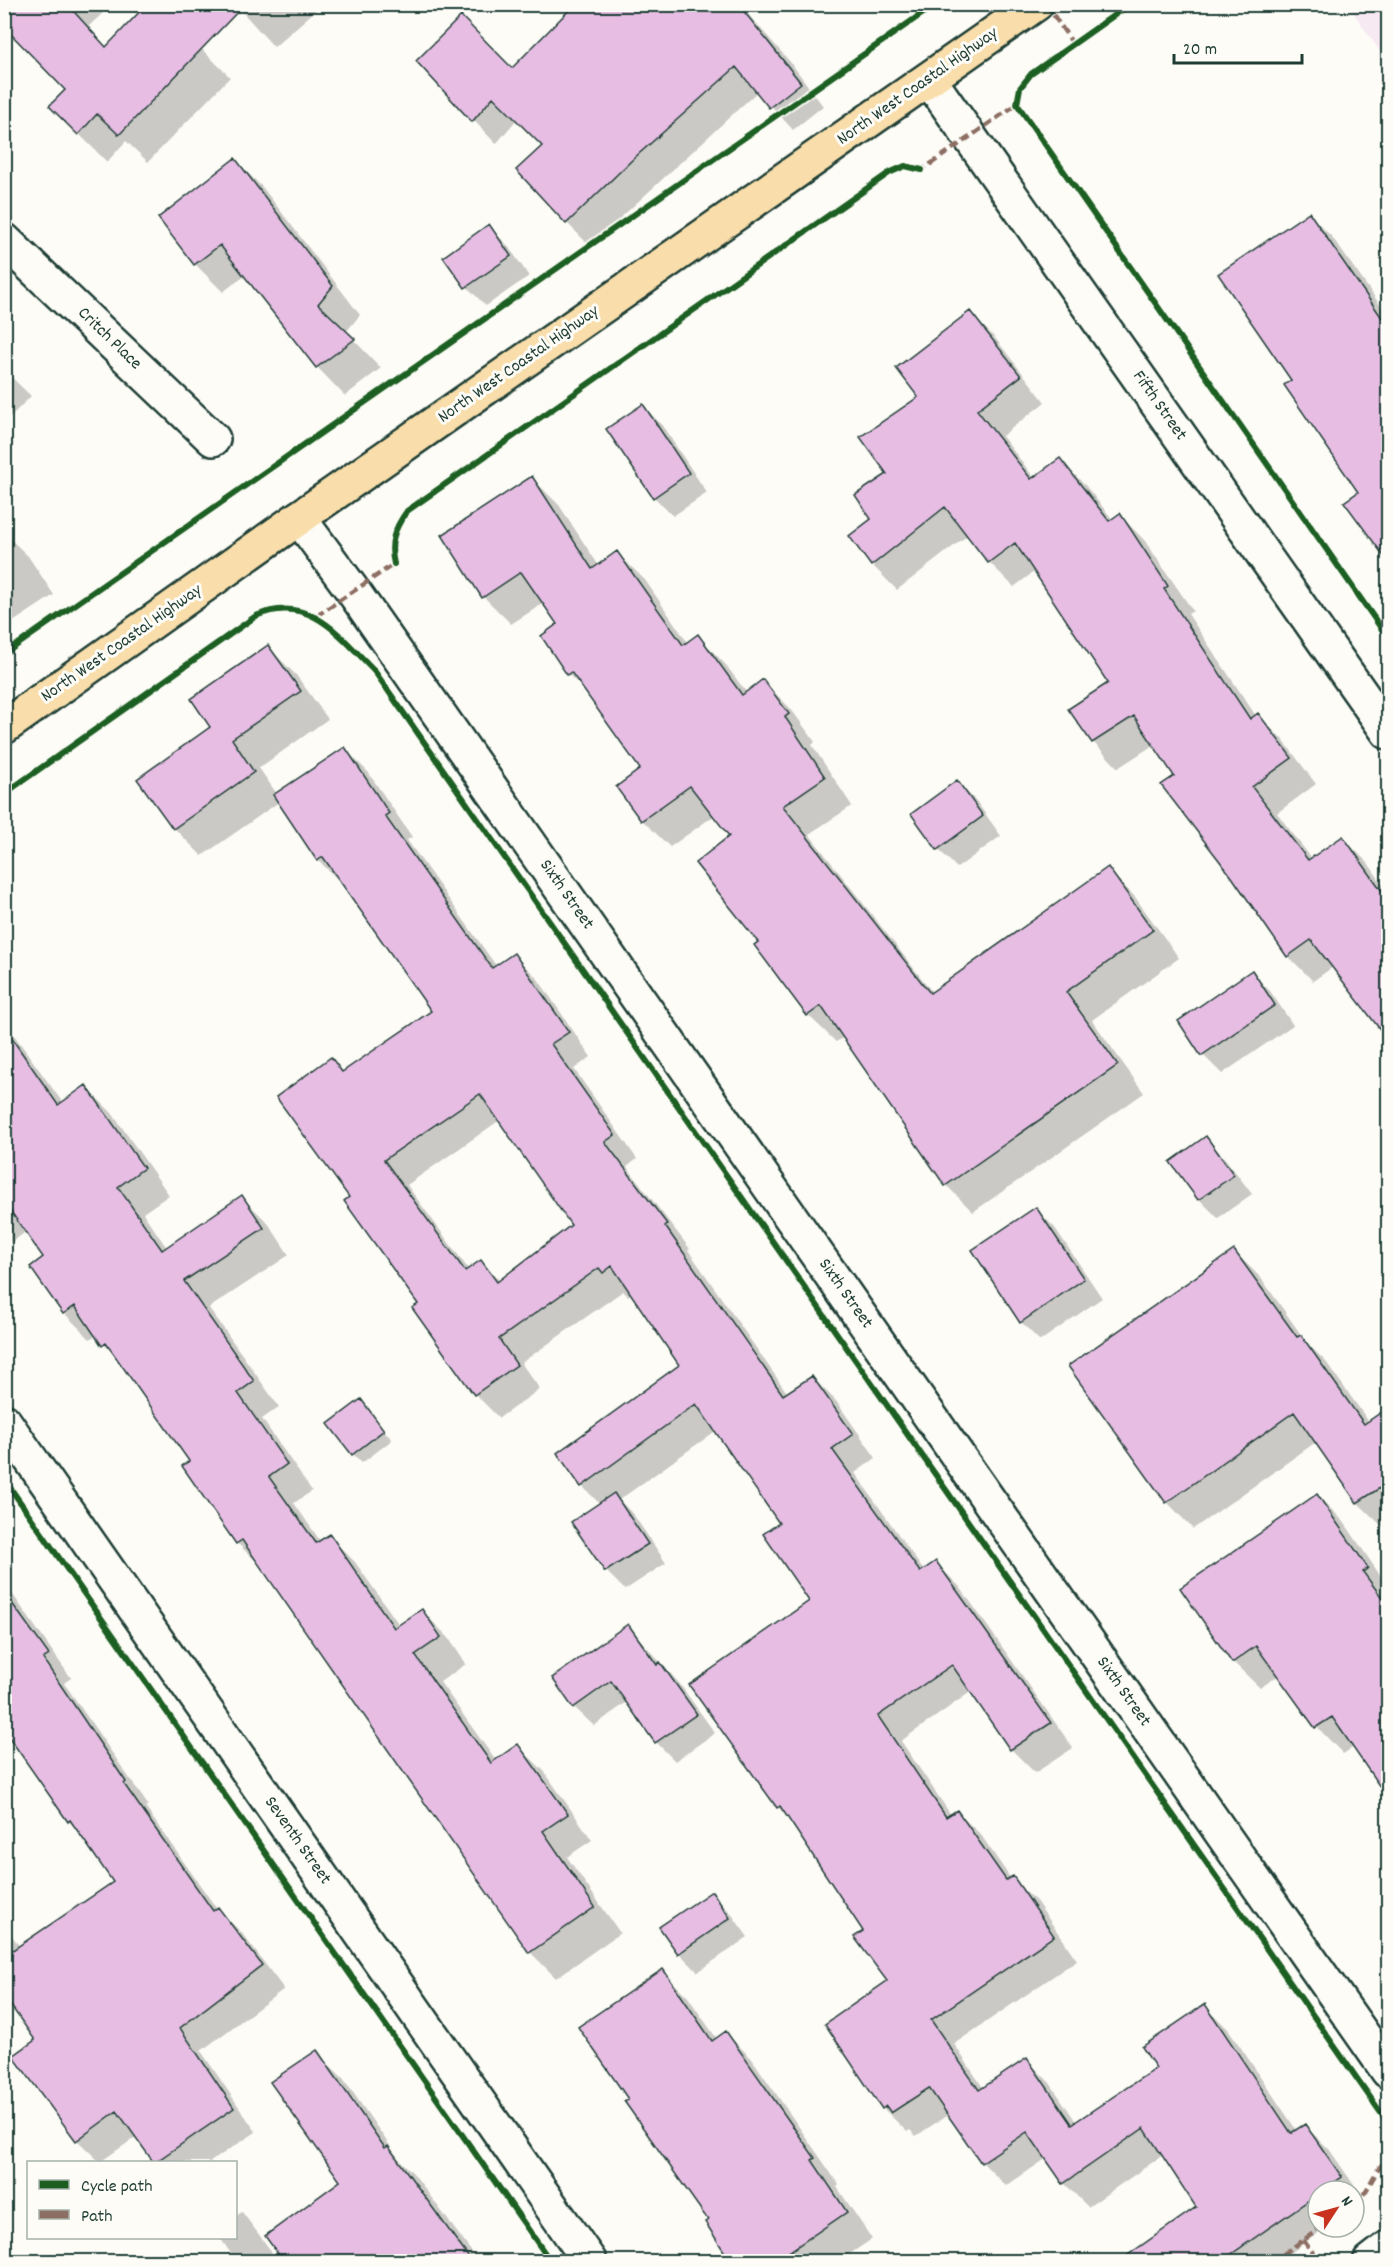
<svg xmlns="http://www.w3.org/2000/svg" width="1393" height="2266" viewBox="0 0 1393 2266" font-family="Dekko,sans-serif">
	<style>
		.built { fill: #f6e9f1 }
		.shadow { fill: #0003; fill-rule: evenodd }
		.building { fill: #e7bde4; stroke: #1f3d34; stroke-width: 1.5; fill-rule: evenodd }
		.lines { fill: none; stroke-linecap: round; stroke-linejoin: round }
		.minor-casing { stroke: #1f3d34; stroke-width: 38 }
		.trunk-casing { stroke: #1f3d34; stroke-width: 38 }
		.minor { stroke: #fdfcf7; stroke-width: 33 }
		.trunk { stroke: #f9deab; stroke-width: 33 }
		.quiet { stroke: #8d6e63; stroke-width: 4.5; stroke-dasharray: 9 4.5; stroke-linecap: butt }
		.cycleway-casing { stroke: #fdfcf7; stroke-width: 10 }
		.cycleway { stroke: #1b5e20; stroke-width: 6 }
		.labels { text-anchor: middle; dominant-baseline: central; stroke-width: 6; stroke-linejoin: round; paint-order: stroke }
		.street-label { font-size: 18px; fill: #1f3d34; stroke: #fdfcf7 }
	</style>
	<rect width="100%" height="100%" fill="#fdfcf7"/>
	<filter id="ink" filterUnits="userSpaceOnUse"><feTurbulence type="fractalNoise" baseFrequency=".0167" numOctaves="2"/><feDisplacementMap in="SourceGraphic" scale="12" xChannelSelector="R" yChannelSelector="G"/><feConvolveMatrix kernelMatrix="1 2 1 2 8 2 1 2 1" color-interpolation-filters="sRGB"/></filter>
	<g filter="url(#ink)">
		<path class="built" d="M 1348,5 L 1388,5 L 1388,63 Z"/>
		<path class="shadow" d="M 4,4 L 97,4 L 104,12 L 88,27 L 107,48 L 156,4 L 230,77 L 148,162 L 126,141 L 107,162 L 51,106 L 67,90 Z
			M 235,4 L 323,4 L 274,47 Z
			M 561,4 L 756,4 L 747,13 L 791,63 L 823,106 L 793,130 L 758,91 L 590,246 L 567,223 L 544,146 L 517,119 L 496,144 L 418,61 L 512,70 L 569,13 Z
			M 235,160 L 263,188 L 360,315 L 346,332 L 381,368 L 345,396 L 317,367 L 245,275 L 223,292 L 195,264 L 160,218 Z
			M 1309,214 L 1332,237 L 1388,316 L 1388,560 L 1360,492 L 1293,381 Z
			M 489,226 L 508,246 L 529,276 L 486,306 L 467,287 L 446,257 Z
			M 970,313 L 995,338 L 1045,402 L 1002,436 L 1035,479 L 1060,460 L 1085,485 L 1113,520 L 1120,515 L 1145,541 L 1193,611 L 1188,614 L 1256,716 L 1258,715 L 1283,740 L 1316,784 L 1277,813 L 1312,859 L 1343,838 L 1368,863 L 1388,892 L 1388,1038 L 1333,967 L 1313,981 L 1288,956 L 1155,744 L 1118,768 L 1093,742 L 1110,683 L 1035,571 L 1014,587 L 989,562 L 968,535 L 897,590 L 872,565 L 873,519 L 889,474 L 920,397 Z
			M 4,370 L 31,396 L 4,423 Z
			M 643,406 L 662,425 L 707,493 L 673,516 L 654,497 Z
			M 532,478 L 559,505 L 599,566 L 617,553 L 645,580 L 688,643 L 698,636 L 725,664 L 747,693 L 763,681 L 791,709 L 815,742 L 812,745 L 852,806 L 809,834 L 933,993 L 1108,869 L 1135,897 L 1179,958 L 1092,1020 L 1144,1093 L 973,1212 L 946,1185 L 844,1037 L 836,1042 L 808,1015 L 731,836 L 715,815 L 670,847 L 642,820 L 642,770 L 588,693 L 568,674 L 559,625 L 544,603 L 511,624 L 484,597 Z
			M 4,533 L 28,556 L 54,595 L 4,628 Z
			M 268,647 L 296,675 L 328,719 L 259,768 L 277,794 L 345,749 L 368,772 L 412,837 L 407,840 L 497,967 L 514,955 L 538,979 L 591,1057 L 574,1069 L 637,1159 L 627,1167 L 690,1249 L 688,1250 L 788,1394 L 812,1377 L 836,1401 L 876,1458 L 855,1473 L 924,1571 L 936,1563 L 960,1587 L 1073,1748 L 1035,1773 L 1011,1749 L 972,1691 L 901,1741 L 951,1815 L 957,1812 L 981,1835 L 1011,1879 L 1036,1901 L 1077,1960 L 954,2044 L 984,2089 L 1027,2060 L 1050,2083 L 1077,2123 L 1158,2069 L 1205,2006 L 1229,2030 L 1297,2131 L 1305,2126 L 1329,2149 L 1365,2201 L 1354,2208 L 1354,2191 L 1318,2191 L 1318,2227 L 1327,2227 L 1278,2262 L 1138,2262 L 1198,2208 L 1163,2155 L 1088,2207 L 1064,2183 L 1047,2158 L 1006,2186 L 982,2162 L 949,2114 L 916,2136 L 910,2130 L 907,2132 L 883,2108 L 827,2024 L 889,1982 L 865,1931 L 792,1821 L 778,1807 L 811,1602 L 781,1524 L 717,1430 L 619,1500 L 633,1514 L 666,1563 L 625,1590 L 606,1571 L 600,1504 L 582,1486 L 681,1365 L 632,1293 L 628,1296 L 623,1291 L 521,1363 L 540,1389 L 499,1418 L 475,1394 L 351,1198 L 331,1059 L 344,1072 L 433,1011 L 342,884 L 318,860 L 279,802 L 202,856 L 174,828 L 213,727 ZM 500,1120 L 573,1226 L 500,1281 L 481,1262 L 469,1270 L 407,1185 Z
			M 957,782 L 976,801 L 1001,836 L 957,868 L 938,849 Z
			M 1251,972 L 1270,991 L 1293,1025 L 1222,1074 L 1203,1055 Z
			M 4,1021 L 63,1103 L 86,1087 L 112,1113 L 169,1195 L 143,1213 L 167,1248 L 242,1197 L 268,1223 L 289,1255 L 209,1308 L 279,1407 L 262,1419 L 312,1491 L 294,1503 L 321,1542 L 329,1536 L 355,1562 L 400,1626 L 422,1611 L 448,1637 L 466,1664 L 440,1682 L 496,1761 L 518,1746 L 544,1771 L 592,1840 L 567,1857 L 620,1933 L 556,1978 L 530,1952 L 264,1569 L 237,1543 L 184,1466 L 192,1462 L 125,1367 L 96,1335 L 90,1339 L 64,1313 L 45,1258 L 27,1231 L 8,1245 L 4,1241 Z
			M 1205,1138 L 1224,1157 L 1252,1194 L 1218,1218 L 1199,1199 Z
			M 1036,1209 L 1055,1228 L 1102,1298 L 1040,1341 L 1021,1322 Z
			M 1234,1251 L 1261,1278 L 1307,1343 L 1327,1363 L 1369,1422 L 1388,1408 L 1388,1527 L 1385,1529 L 1358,1503 L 1316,1442 L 1193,1529 L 1167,1502 Z
			M 361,1401 L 392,1440 L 362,1463 L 353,1454 Z
			M 1317,1495 L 1344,1522 L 1388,1587 L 1388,1798 L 1354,1747 L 1343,1754 L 1317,1727 L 1279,1675 L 1260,1688 L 1233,1662 Z
			M 4,1582 L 71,1678 L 64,1683 L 148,1805 L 145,1807 L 217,1909 L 241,1932 L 284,1989 L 201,2051 L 256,2132 L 210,2162 L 154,2162 L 136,2137 L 100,2162 L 77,2140 L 37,2040 L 4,1993 L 4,1924 L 20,1947 L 115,1882 L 81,1833 L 69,1821 L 4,1727 Z
			M 628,1626 L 679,1683 L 715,1733 L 675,1761 L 656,1742 L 627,1702 L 594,1726 L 574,1707 Z
			M 711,1893 L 730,1912 L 748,1937 L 698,1972 L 679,1953 Z
			M 662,1971 L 688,1997 L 717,2039 L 726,2033 L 752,2059 L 839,2185 L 837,2187 L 872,2239 L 838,2262 L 733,2262 L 737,2212 L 630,2099 Z
			M 316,2052 L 343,2078 L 399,2159 L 414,2174 L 479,2262 L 286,2262 L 342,2182 Z
			M 242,2212 L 272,2252 L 258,2262 L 237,2262 L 220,2238 L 236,2238 L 236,2216 Z"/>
		<path class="building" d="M 4,4 L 67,4 L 106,47 L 147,4 L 245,4 L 119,135 L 97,114 L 78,135 L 49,106 L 65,90 L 4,27 Z
			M 575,4 L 738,4 L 801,83 L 769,108 L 736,67 L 632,160 L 566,224 L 516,170 L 542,146 L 493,97 L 472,122 L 416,61 L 461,16 L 512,68 Z
			M 235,158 L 333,286 L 318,304 L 355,339 L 316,368 L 220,245 L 194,265 L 158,218 Z
			M 1309,212 L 1389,328 L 1389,563 L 1344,502 L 1358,492 L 1284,385 L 1291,380 L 1218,274 Z
			M 489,224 L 511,256 L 465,288 L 443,257 Z
			M 970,311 L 1021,376 L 977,410 L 1031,479 L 1060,458 L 1109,521 L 1120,513 L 1168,586 L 1164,589 L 1250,719 L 1258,713 L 1292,758 L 1252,787 L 1308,860 L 1343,836 L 1389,901 L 1389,1041 L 1311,940 L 1287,957 L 1232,877 L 1161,785 L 1174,776 L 1134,716 L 1092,743 L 1068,709 L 1108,683 L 1015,543 L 988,563 L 945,507 L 871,566 L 849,536 L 871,519 L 855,495 L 887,474 L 860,437 L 918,397 L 896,368 Z
			M 643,404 L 689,473 L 653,498 L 606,429 Z
			M 532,476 L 592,569 L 617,551 L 683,645 L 698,634 L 742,695 L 763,679 L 789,714 L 785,717 L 825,777 L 783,806 L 930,993 L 1108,867 L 1153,930 L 1066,992 L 1118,1065 L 945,1186 L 821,1006 L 807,1016 L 754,945 L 758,942 L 695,863 L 729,836 L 690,786 L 641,821 L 616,787 L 640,769 L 571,672 L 567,675 L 541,636 L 557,624 L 521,572 L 482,598 L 442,535 Z
			M 268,645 L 301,691 L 232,739 L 254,772 L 173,829 L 137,779 L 210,727 L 191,699 Z
			M 345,747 L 389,813 L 385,816 L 492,968 L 514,953 L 569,1032 L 551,1044 L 615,1135 L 605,1142 L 667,1224 L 665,1226 L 783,1395 L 812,1376 L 853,1434 L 832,1449 L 920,1572 L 936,1561 L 1051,1723 L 1010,1750 L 952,1665 L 878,1716 L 946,1817 L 957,1810 L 1006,1880 L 1013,1876 L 1054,1936 L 931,2020 L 979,2090 L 1027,2058 L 1072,2124 L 1156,2068 L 1142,2047 L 1205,2004 L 1291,2133 L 1305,2124 L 1342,2177 L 1220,2262 L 1118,2262 L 1196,2207 L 1144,2128 L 1063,2184 L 1027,2132 L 981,2163 L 929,2088 L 891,2113 L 886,2106 L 882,2109 L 825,2024 L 887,1981 L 854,1937 L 863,1931 L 780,1806 L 777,1808 L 689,1685 L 809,1601 L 763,1534 L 779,1523 L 696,1404 L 581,1487 L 557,1453 L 679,1365 L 612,1266 L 603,1273 L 599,1268 L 499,1339 L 517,1365 L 474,1395 L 412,1308 L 418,1304 L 344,1201 L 349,1197 L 276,1097 L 331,1057 L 342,1072 L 431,1011 L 323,857 L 317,861 L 273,795 ZM 480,1094 L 571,1225 L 497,1282 L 481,1260 L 465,1271 L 384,1160 Z
			M 957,780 L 983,816 L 937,850 L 911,814 Z
			M 1252,970 L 1275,1005 L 1201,1056 L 1178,1021 Z
			M 4,1027 L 58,1105 L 86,1085 L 144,1168 L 118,1187 L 162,1250 L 242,1195 L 264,1228 L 184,1281 L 254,1381 L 238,1393 L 287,1464 L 269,1477 L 316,1543 L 330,1534 L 394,1628 L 422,1609 L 441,1637 L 415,1655 L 491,1763 L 518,1744 L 568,1814 L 543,1831 L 595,1907 L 529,1953 L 242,1540 L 236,1544 L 182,1466 L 189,1461 L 106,1343 L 102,1346 L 75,1306 L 63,1314 L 30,1267 L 43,1257 L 4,1202 Z
			M 1206,1136 L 1234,1175 L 1198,1200 L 1170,1162 Z
			M 1036,1207 L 1084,1279 L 1020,1323 L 972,1250 Z
			M 1234,1250 L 1297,1337 L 1301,1335 L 1364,1424 L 1389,1407 L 1389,1482 L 1357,1503 L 1294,1412 L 1166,1503 L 1068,1366 Z
			M 361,1399 L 384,1430 L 352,1455 L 328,1424 Z
			M 614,1493 L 648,1544 L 605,1572 L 571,1522 Z
			M 1317,1494 L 1368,1568 L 1363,1572 L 1389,1607 L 1389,1800 L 1332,1717 L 1315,1728 L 1256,1646 L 1232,1663 L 1180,1588 Z
			M 4,1592 L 49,1655 L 43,1659 L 126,1782 L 124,1784 L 213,1911 L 218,1907 L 262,1965 L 180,2028 L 234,2108 L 154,2163 L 117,2111 L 76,2141 L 13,2056 L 35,2040 L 4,1996 L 4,1956 L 113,1882 L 70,1820 L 68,1822 L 4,1730 Z
			M 628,1624 L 657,1665 L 660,1662 L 697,1714 L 655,1743 L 611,1681 L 573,1708 L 552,1678 Z
			M 712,1891 L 730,1918 L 678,1954 L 659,1927 Z
			M 663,1969 L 712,2041 L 726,2031 L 815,2158 L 812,2160 L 847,2212 L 774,2262 L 731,2262 L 705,2222 L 708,2220 L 624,2101 L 628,2099 L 578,2027 Z
			M 317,2050 L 385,2148 L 388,2146 L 472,2262 L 284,2262 L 265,2236 L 340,2181 L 270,2082 Z"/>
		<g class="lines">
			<defs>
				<path id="minor" d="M 929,79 L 1388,732
					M 4,240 L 213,439
					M 299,518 L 353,591 L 1388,2071
					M 4,1421 L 590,2262
					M 1370,2262 L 1388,2248"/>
				<path id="trunk" d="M 4,727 L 299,518 L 1036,4"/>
			</defs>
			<use href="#minor" class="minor-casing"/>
			<use href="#trunk" class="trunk-casing"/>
			<use href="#minor" class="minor"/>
			<use href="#trunk" class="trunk"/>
			<path class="quiet" d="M 1046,4 L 1073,44
				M 918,169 L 922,170 L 1017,104
				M 316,616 L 394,564 L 393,559
				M 1354,2204 C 1370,2193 1372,2171 1388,2159
				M 1303,2240 L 1320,2262
				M 1272,2262 L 1322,2227"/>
			<defs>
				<path id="cycleway" d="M 1130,4 L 1031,74 L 1020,88 L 1017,104 L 1388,638
					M 394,564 C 389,543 394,529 407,511 L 889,173 L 905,166 L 922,170
					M 4,654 L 936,4
					M 4,794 L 256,616 C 309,593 339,635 373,669 L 1388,2123
					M 4,1479 L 551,2262"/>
			</defs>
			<use href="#cycleway" class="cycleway-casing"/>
			<use href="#cycleway" class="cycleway"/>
		</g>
	</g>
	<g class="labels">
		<g class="street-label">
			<text transform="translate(918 87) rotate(-35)">North West Coastal Highway</text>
			<text transform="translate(109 339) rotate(44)">Critch Place</text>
			<text transform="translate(519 365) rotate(-35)">North West Coastal Highway</text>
			<text transform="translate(1159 406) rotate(55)">Fifth Street</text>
			<text transform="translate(122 644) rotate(-35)">North West Coastal Highway</text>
			<text transform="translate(566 895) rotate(55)">Sixth Street</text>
			<text transform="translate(845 1294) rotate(55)">Sixth Street</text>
			<text transform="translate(1123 1692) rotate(55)">Sixth Street</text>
			<text transform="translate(297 1841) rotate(55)">Seventh Street</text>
		</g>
	</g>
	<rect width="1393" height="2266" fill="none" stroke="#fdfcf7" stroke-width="24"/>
	<rect x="12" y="12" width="1369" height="2242" fill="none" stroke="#1f3d34" stroke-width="2" filter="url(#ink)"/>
	<rect x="27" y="2161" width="210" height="78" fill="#fdfcf7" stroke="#a4b0a9" stroke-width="1.5"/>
	<rect x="39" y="2180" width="30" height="9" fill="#1b5e20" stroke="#a4b0a9" stroke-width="1.5"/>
	<text x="81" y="2191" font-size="18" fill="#1f3d34">Cycle path</text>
	<rect x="39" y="2210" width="30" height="9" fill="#8d6e63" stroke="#a4b0a9" stroke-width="1.5"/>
	<text x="81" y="2221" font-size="18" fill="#1f3d34">Path</text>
	<g transform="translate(1336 2209) rotate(54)"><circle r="28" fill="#fdfcf7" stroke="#a4b0a9" stroke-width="1.5"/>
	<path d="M0-4.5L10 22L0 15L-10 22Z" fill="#c8321e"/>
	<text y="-9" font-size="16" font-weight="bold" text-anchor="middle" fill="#1f3d34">N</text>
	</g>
	<path d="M1174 54v9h128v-9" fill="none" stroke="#1f3d34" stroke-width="3"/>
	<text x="1183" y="54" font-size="18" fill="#1f3d34" stroke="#fdfcf7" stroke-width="4.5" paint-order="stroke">20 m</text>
</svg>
